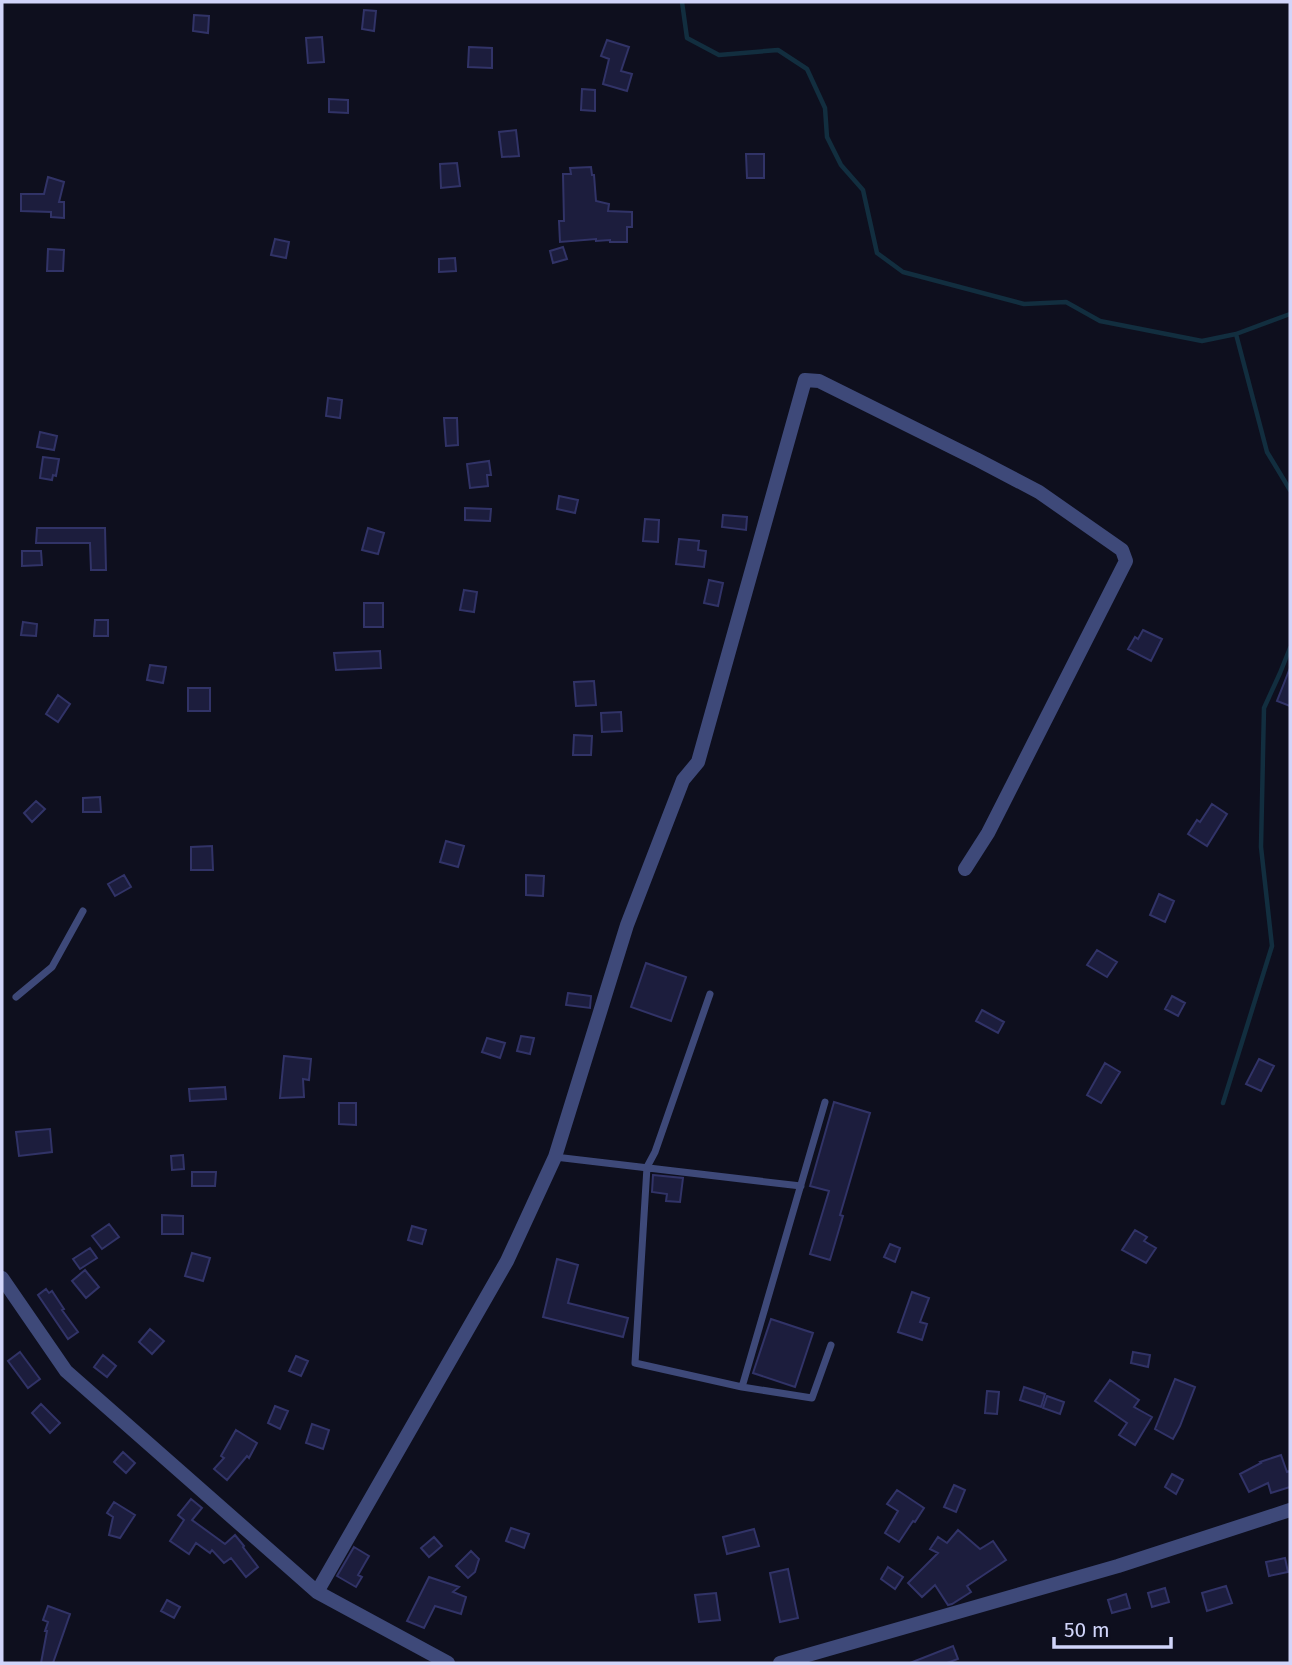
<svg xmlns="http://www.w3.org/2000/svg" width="1292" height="1665" viewBox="0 0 1292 1665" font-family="'Fira Sans',sans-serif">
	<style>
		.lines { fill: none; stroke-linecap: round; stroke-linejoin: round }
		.stream { stroke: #122e3f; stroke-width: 4.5 }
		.building { fill: #1c1d3d; stroke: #313367; stroke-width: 2 }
		.service { stroke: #3e4979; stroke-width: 7 }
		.minor { stroke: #3e4979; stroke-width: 14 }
	</style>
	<rect width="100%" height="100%" fill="#0e0f1e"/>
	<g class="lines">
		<path class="stream" d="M 682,2 L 687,38 L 719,55 L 778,50 L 807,69 L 825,108 L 827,137 L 841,165 L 863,190 L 877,253 L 903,272 L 1024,304 L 1066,302 L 1100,321 L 1202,341 L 1236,334 L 1290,314
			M 1236,334 L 1267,452 L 1290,490
			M 1223,1103 L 1272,946 L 1261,847 L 1264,708 L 1280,673 L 1290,648"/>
	</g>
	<path class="building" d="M 364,10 L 376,11 L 374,31 L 362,29 Z
		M 194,15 L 209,16 L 208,33 L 193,31 Z
		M 322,37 L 324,62 L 308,63 L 306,38 Z
		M 607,40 L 629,47 L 621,71 L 632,74 L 627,91 L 603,84 L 609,59 L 601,56 Z
		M 469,47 L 492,48 L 492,68 L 468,67 Z
		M 582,89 L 595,90 L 595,111 L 581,110 Z
		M 329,99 L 348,100 L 348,113 L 329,112 Z
		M 516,130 L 519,156 L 502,157 L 499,132 Z
		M 746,154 L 764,154 L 764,178 L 747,178 Z
		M 457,163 L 460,186 L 441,188 L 440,164 Z
		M 591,167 L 592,175 L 594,175 L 596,201 L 609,204 L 608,211 L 632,212 L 632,227 L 627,227 L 627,242 L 610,242 L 610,240 L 596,241 L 596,239 L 560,242 L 559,221 L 564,221 L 563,174 L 571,174 L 570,168 Z
		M 48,177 L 64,182 L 59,202 L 64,202 L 64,218 L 51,217 L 51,212 L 21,211 L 21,194 L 44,194 Z
		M 275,239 L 289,242 L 286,258 L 271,255 Z
		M 563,247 L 567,259 L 553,263 L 550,251 Z
		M 48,249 L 64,250 L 63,271 L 47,271 Z
		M 455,258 L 456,271 L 439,272 L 439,259 Z
		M 328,398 L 342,400 L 340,418 L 326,416 Z
		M 444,418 L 457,418 L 458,445 L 446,446 Z
		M 40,432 L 57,436 L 54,450 L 37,447 Z
		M 43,457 L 59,459 L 56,476 L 53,475 L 52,480 L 40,478 Z
		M 489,461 L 491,475 L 487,475 L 488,486 L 470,488 L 467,464 Z
		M 559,496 L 578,500 L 575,513 L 557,509 Z
		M 465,508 L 491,509 L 490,521 L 465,520 Z
		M 723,515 L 747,517 L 746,530 L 722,527 Z
		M 645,519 L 659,520 L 658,542 L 643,541 Z
		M 37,528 L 105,528 L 106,570 L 91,570 L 90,543 L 36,543 Z
		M 368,528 L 384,533 L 378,554 L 362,550 Z
		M 679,539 L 699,541 L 698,550 L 706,551 L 704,567 L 676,564 Z
		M 22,551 L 41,551 L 42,565 L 22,566 Z
		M 709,580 L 723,583 L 718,606 L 704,603 Z
		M 464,590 L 477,592 L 474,612 L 460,610 Z
		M 364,603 L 383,603 L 383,627 L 364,627 Z
		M 95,620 L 108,620 L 108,636 L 94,636 Z
		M 23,622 L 37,624 L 36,636 L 21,635 Z
		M 1143,630 L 1162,639 L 1151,661 L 1128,649 L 1135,637 L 1138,639 Z
		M 380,651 L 381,668 L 336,670 L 334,653 Z
		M 150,665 L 166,667 L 163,683 L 147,680 Z
		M 1290,668 L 1290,706 L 1277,701 Z
		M 594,681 L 596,705 L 576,706 L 574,682 Z
		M 188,688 L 210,688 L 210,711 L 188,711 Z
		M 58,695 L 70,704 L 58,722 L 46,714 Z
		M 621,712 L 622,731 L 602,732 L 601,713 Z
		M 574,735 L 592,736 L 591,755 L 573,755 Z
		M 100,797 L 101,812 L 83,812 L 83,798 Z
		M 36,801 L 45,809 L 32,822 L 24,813 Z
		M 1212,804 L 1227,814 L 1207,846 L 1188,834 L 1197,820 L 1200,822 Z
		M 446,841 L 464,846 L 458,867 L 440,862 Z
		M 212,846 L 213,870 L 191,870 L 191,847 Z
		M 124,875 L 131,887 L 115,896 L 108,884 Z
		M 526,875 L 544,876 L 543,896 L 526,895 Z
		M 1159,894 L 1174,901 L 1165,922 L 1150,915 Z
		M 1097,950 L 1117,962 L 1107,977 L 1087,965 Z
		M 646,963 L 686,977 L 671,1021 L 631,1007 Z
		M 568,993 L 591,996 L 590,1008 L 566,1005 Z
		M 1172,996 L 1185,1003 L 1178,1016 L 1165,1009 Z
		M 982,1010 L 1004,1022 L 998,1033 L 976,1021 Z
		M 521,1036 L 534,1038 L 530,1054 L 517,1051 Z
		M 487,1038 L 505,1043 L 500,1058 L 482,1052 Z
		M 284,1056 L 311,1059 L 309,1080 L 303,1079 L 304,1097 L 280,1098 Z
		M 1259,1059 L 1274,1066 L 1261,1091 L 1246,1084 Z
		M 1105,1063 L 1120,1072 L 1101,1103 L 1087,1095 Z
		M 225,1087 L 226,1099 L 190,1101 L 189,1089 Z
		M 834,1102 L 870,1113 L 840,1215 L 843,1216 L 830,1260 L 810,1254 L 829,1191 L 810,1186 Z
		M 339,1103 L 356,1103 L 356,1125 L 339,1124 Z
		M 50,1129 L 52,1152 L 19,1156 L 16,1132 Z
		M 183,1155 L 184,1169 L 172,1170 L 171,1156 Z
		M 192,1172 L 216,1172 L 215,1186 L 192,1186 Z
		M 653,1175 L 683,1178 L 680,1202 L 666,1201 L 667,1194 L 652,1192 Z
		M 162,1215 L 183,1216 L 183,1234 L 162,1234 Z
		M 109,1224 L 119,1237 L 102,1249 L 92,1236 Z
		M 412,1226 L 426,1230 L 422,1244 L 408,1240 Z
		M 1135,1230 L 1147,1237 L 1144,1241 L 1156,1248 L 1146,1263 L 1122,1250 Z
		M 890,1244 L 900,1248 L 895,1262 L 884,1257 Z
		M 90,1248 L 97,1258 L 80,1269 L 73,1259 Z
		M 192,1253 L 210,1258 L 203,1281 L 185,1276 Z
		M 557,1259 L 578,1265 L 568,1303 L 628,1318 L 623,1337 L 543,1317 Z
		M 85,1270 L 99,1287 L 86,1298 L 72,1281 Z
		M 46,1289 L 49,1293 L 52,1291 L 64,1309 L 62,1310 L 78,1332 L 68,1339 L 38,1295 Z
		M 912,1292 L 929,1298 L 920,1322 L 927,1324 L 922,1340 L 898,1332 Z
		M 771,1319 L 813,1333 L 795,1387 L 753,1373 Z
		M 150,1329 L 164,1341 L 152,1354 L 139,1342 Z
		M 20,1352 L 40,1379 L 28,1388 L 8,1361 Z
		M 1133,1352 L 1150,1355 L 1148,1367 L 1131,1363 Z
		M 103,1355 L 116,1366 L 107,1377 L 94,1367 Z
		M 296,1356 L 308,1361 L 301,1376 L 289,1371 Z
		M 1175,1379 L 1195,1387 L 1180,1426 L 1173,1439 L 1155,1429 Z
		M 1110,1380 L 1139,1400 L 1134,1407 L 1152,1417 L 1135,1445 L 1119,1435 L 1127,1423 L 1095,1401 Z
		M 1024,1387 L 1045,1394 L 1041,1407 L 1020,1400 Z
		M 987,1391 L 999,1392 L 997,1414 L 985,1413 Z
		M 1047,1396 L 1064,1402 L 1060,1414 L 1043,1408 Z
		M 41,1404 L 60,1423 L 50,1433 L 32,1413 Z
		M 275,1406 L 288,1411 L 280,1429 L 268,1423 Z
		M 312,1424 L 329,1430 L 323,1449 L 306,1443 Z
		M 236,1430 L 257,1443 L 249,1458 L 247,1456 L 227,1480 L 214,1469 L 224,1458 L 221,1456 Z
		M 123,1452 L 135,1463 L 126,1473 L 114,1462 Z
		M 1281,1455 L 1287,1472 L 1290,1471 L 1290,1487 L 1271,1493 L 1268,1483 L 1249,1492 L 1240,1474 L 1261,1463 L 1260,1462 Z
		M 1172,1474 L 1183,1480 L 1176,1494 L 1165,1487 Z
		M 954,1485 L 965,1490 L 956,1512 L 944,1507 Z
		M 897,1490 L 924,1508 L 915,1522 L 913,1521 L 899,1542 L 885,1533 L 898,1511 L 887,1504 Z
		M 191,1499 L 202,1508 L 192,1520 L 225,1544 L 235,1535 L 244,1546 L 243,1547 L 258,1567 L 246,1577 L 231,1558 L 224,1563 L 212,1550 L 210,1553 L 196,1543 L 189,1554 L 170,1541 L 184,1520 L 178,1515 Z
		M 114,1502 L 135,1515 L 120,1538 L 109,1535 L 113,1517 L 107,1513 Z
		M 511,1528 L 529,1534 L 524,1548 L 506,1541 Z
		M 754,1529 L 759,1546 L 727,1554 L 723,1537 Z
		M 958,1530 L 980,1549 L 993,1541 L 1006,1560 L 967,1586 L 971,1592 L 952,1604 L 948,1605 L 935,1585 L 922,1597 L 908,1583 L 938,1553 L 930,1549 L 938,1537 L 947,1543 Z
		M 434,1537 L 442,1546 L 429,1557 L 421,1548 Z
		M 354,1547 L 369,1556 L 358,1575 L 362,1577 L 356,1587 L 337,1576 Z
		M 471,1551 L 479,1559 L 475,1572 L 468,1578 L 456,1566 Z
		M 1285,1558 L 1288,1572 L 1269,1576 L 1266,1562 Z
		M 888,1567 L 903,1577 L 895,1589 L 881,1579 Z
		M 788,1569 L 798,1618 L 780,1622 L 770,1573 Z
		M 429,1577 L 459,1587 L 453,1592 L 466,1597 L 461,1614 L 435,1606 L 424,1628 L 407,1621 Z
		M 1226,1586 L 1232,1603 L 1207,1611 L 1202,1593 Z
		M 1165,1588 L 1169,1602 L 1152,1607 L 1148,1593 Z
		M 716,1593 L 720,1620 L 699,1622 L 695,1595 Z
		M 1126,1594 L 1130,1608 L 1112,1613 L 1108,1600 Z
		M 167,1600 L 180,1607 L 174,1618 L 161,1611 Z
		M 48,1606 L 70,1614 L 53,1663 L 41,1663 L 47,1631 L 45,1631 L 48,1622 L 43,1620 Z
		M 953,1646 L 958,1659 L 947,1663 L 910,1663 Z"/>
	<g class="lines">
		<path class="service" d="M 710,994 L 655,1152 L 647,1167 L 635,1363 L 742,1387 L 812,1398 L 831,1345
			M 16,997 L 52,967 L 83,911
			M 555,1157 L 801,1186
			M 742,1387 L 825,1102"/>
		<path class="minor" d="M 2,1278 L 66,1371 L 317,1592 L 448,1663
			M 317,1592 L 507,1261 L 555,1157 L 627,925 L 683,780 L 698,762 L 805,380 L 819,381 L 978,460 L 1039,492 L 1122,550 L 1126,561 L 988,833 L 965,869
			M 780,1663 L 1118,1566 L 1290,1510"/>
	</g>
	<rect width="1292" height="1665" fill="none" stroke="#d1d5fa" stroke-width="7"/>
	<path d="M1054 1637v10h117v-10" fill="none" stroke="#d1d5fa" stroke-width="3.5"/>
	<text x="1064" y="1637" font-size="21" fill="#d1d5fa" stroke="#0e0f1e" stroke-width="5" paint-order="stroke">50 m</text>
</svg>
